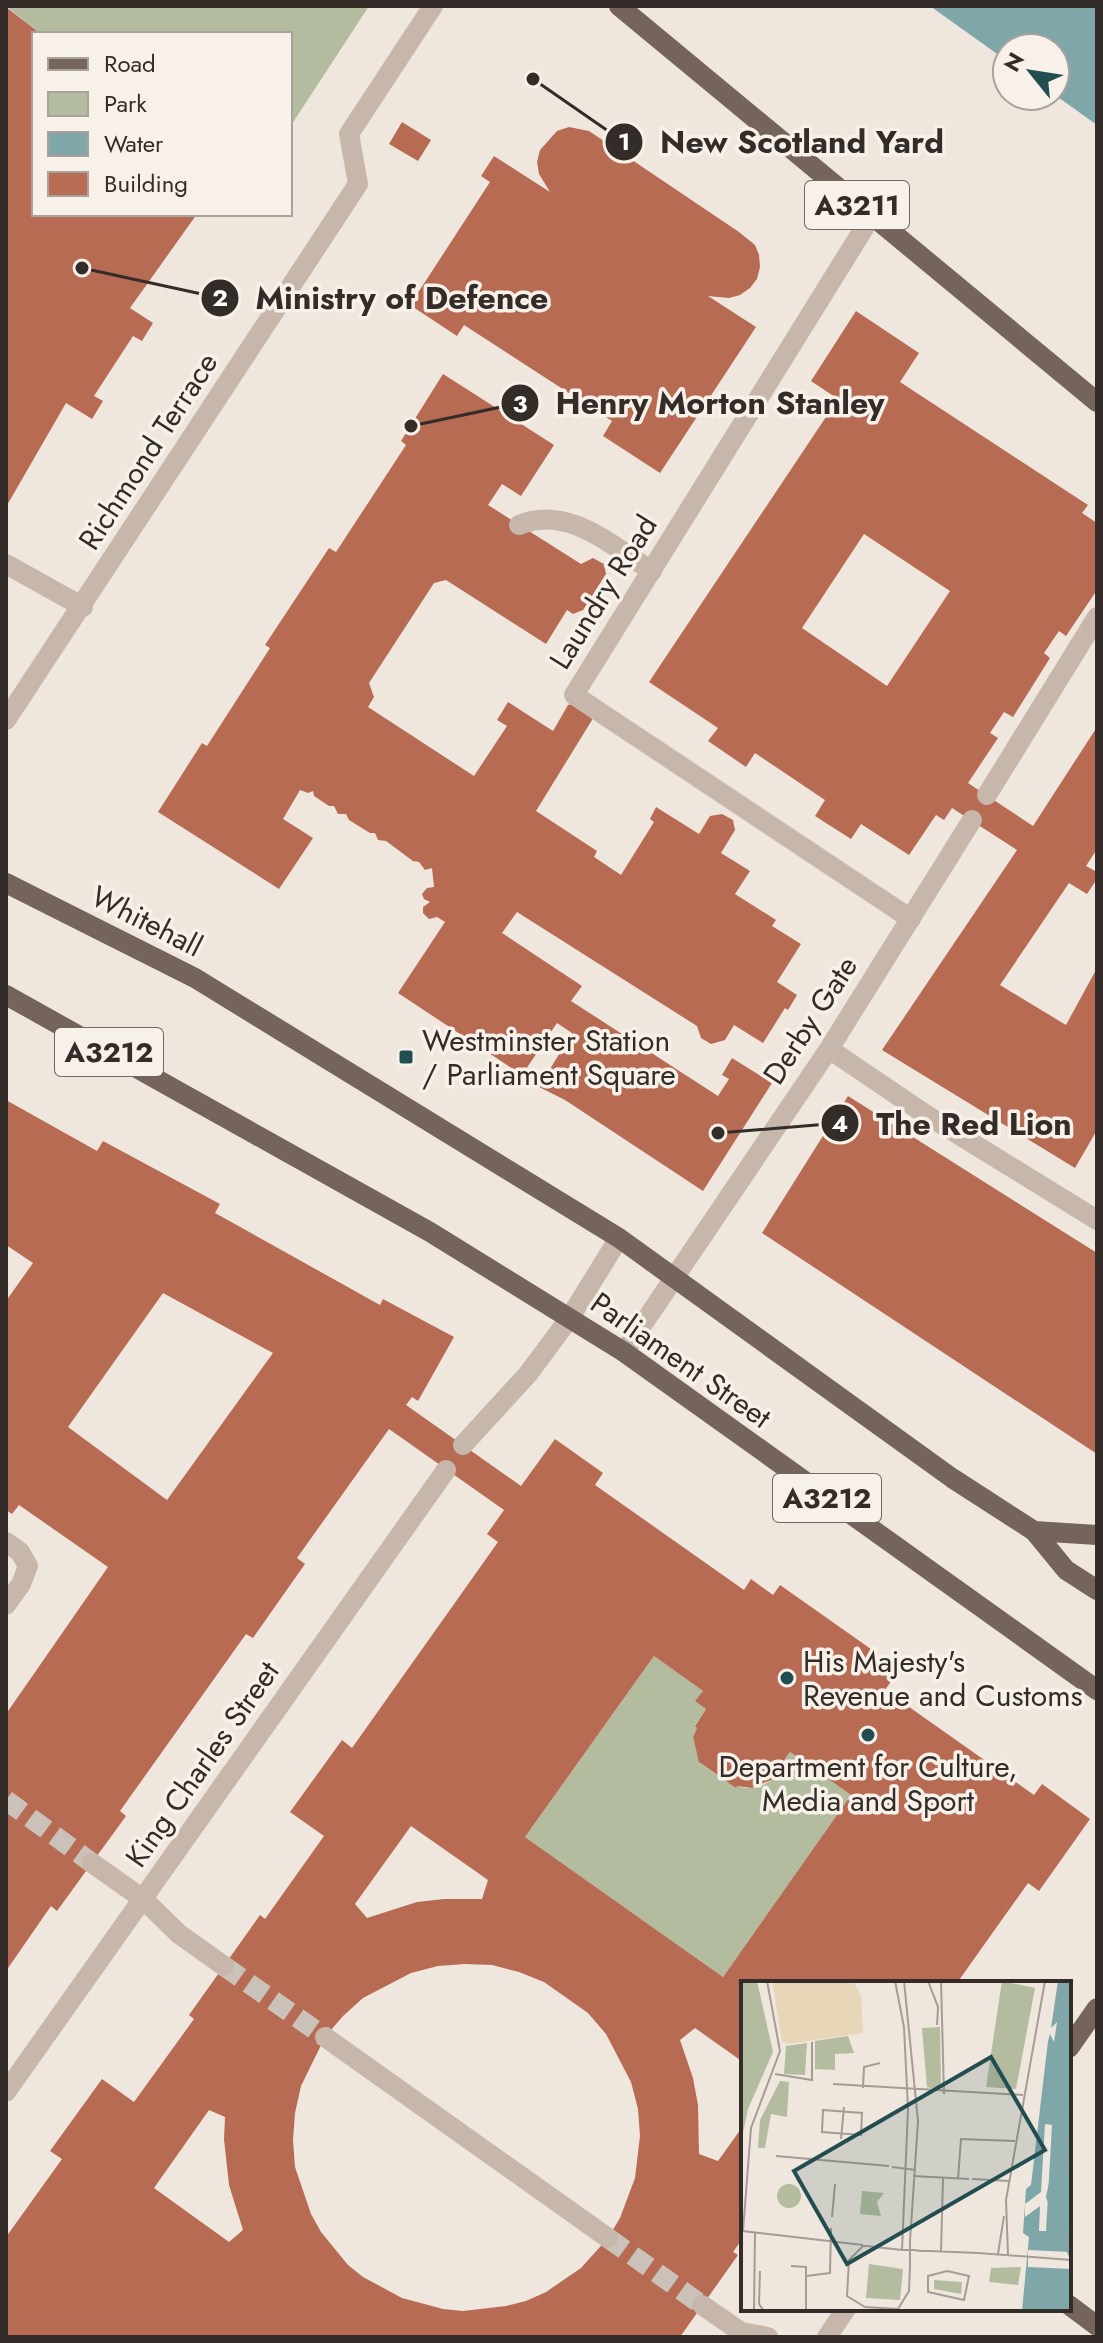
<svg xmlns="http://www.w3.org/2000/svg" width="1103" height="2343" viewBox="0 0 1103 2343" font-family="Jost,sans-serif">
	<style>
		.green { fill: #b3bc9f }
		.water { fill: #7fa7a9 }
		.building { fill: #b76b53; fill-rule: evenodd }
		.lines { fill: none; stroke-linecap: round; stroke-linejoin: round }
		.minor-tunnel { stroke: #cac2b9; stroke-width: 20; stroke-dasharray: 20 10; stroke-linecap: butt }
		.minor { stroke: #c6b7aa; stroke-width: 20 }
		.major { stroke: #74645c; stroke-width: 20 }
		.poi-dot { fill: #234e51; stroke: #f7f1e9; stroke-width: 3 }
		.labels { text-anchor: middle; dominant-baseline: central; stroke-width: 7; stroke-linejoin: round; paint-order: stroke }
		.shield { fill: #f7f1e9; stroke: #6e6763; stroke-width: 2 }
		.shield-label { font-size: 28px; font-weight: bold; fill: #342c29 }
		.street-label { font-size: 30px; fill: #342c29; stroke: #f7f1e9 }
		.poi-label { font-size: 30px; fill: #342c29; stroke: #f7f1e9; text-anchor: start }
		.inset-river { fill: none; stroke: #7fa7a9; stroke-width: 4 }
		.inset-road { fill: none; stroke: #a49c95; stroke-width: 2 }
		.view { fill: #234e51; fill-opacity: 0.15; stroke: #234e51; stroke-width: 4 }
		.inset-edge { fill: none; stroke: #342c29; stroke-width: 4 }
		.leader { fill: none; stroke: #342c29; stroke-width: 3 }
		.callout-dot { fill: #342c29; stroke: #f7f1e9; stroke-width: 3 }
		.mark-label { font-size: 24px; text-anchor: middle; font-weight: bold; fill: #fff }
		.callout-label { font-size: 32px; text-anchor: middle; font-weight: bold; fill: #342c29; stroke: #f7f1e9; stroke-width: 7; stroke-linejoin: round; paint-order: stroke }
	</style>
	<rect width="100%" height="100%" fill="#efe7dd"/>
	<path class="green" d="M 6,6 L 369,6 L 290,127 L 290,34 L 41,34 Z
		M 654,1656 L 703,1691 L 696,1701 L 706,1709 L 695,1725 L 697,1728 L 693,1737 L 700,1763 C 722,1778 746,1801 772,1779 C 779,1772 785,1760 790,1752 L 851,1795 L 723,1977 L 525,1837 Z"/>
	<path class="water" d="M 930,6 L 1097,6 L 1097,125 L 1055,95 L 1055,48 L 1007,48 L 1007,61 Z"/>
	<path class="building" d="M 6,7 L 41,34 L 34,34 L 34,214 L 197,214 L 130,308 L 153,323 L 142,341 L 133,336 L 94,396 L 103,401 L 92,419 L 66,403 L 6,507 Z
		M 402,122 L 431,140 L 418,161 L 389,144 Z
		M 569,127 L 589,131 L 739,232 L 755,245 L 759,255 L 760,267 L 757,279 L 750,288 L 740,295 L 729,298 L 708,296 L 756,327 L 660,473 L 603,436 L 612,421 L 464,325 L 457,336 L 410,305 L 490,182 L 481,176 L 494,156 L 550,192 L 539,174 L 537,162 L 540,150 L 557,131 Z
		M 856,311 L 919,353 L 900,382 L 1088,505 L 1082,513 L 1097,523 L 1097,590 L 1066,636 L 1059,631 L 1044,653 L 1050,658 L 1013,717 L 1004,712 L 990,733 L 998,738 L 968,783 L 1033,826 L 1097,727 L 1097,849 L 1086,866 L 1097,872 L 1097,879 L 1087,894 L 1069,883 L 1000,985 L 1066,1025 L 1097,968 L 1097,1130 L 1075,1168 L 882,1050 L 1017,850 L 952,808 L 944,820 L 936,815 L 909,855 L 861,824 L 851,839 L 815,816 L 825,800 L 755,753 L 746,767 L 708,741 L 718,728 L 649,682 L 838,399 L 811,381 ZM 864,534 L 950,591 L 887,686 L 802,628 Z
		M 443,374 L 554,445 L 521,496 L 502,484 L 488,505 L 581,564 L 593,558 L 604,564 L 606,574 L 583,610 L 573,614 L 567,610 L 546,644 L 446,580 L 434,583 L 369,683 L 374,697 L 368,707 L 474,776 L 507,726 L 497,720 L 508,702 L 553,731 L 568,705 L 580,702 L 591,709 L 592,720 L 536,811 L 597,851 L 594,857 L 621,875 L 654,822 L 650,819 L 656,807 L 699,834 L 710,816 L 722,814 L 733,820 L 735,830 L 721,853 L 750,871 L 735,894 L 776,920 L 772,926 L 801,944 L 777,982 L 797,995 L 788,1010 L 785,1008 L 763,1043 L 734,1025 L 725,1040 L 711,1044 L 701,1038 L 697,1026 L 517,912 L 502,933 L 582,986 L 571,1001 L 718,1096 L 729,1079 L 722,1075 L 732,1058 L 772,1083 L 703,1191 L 565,1100 L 539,1087 L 572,1033 L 557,1023 L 522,1075 L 398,993 L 445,922 L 437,917 L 429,919 L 423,913 L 423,907 L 430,902 L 424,899 L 422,894 L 427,888 L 434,887 L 432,868 L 425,870 L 419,862 L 413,861 L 386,841 L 378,840 L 375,833 L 370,833 L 349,820 L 346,814 L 338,814 L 334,806 L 329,806 L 314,796 L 313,791 L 308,793 L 300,790 L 283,819 L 313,838 L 279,889 L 158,812 L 202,743 L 207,746 L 270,648 L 265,645 L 329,548 L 336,552 L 406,445 L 401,441 Z
		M 848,1096 L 1097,1253 L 1097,1454 L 762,1233 Z
		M 6,1100 L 97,1151 L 103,1141 L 220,1204 L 215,1213 L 380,1305 L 383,1299 L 454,1337 L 418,1401 L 412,1397 L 406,1405 L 521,1486 L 555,1439 L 603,1473 L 595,1485 L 744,1590 L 751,1579 L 773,1595 L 780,1585 L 878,1654 L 871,1665 L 892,1680 L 885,1690 L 1034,1795 L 1042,1784 L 1090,1819 L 1039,1891 L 1028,1883 L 957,1983 L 743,1983 L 743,2062 L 695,2028 L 680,2040 L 693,2078 L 698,2105 L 699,2154 L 718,2161 L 743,2126 L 743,2238 L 733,2252 L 738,2255 L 680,2337 L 6,2337 L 6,2237 L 62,2159 L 50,2151 L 102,2079 L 134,2102 L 194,2019 L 189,2015 L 260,1915 L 265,1919 L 324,1836 L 290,1812 L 342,1740 L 352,1748 L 498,1542 L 487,1534 L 504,1510 L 389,1429 L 297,1558 L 305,1564 L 253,1638 L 246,1634 L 120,1811 L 126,1816 L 57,1911 L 51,1906 L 6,1971 L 6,1714 L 108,1567 L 19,1505 L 12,1514 L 6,1510 L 6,1301 L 33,1263 L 6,1245 ZM 163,1293 L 273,1353 L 167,1500 L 68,1427 ZM 654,1656 L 703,1691 L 695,1701 L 706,1709 L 695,1726 L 697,1728 L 693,1737 L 699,1762 L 736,1788 L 737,1786 L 752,1788 L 771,1780 L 790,1752 L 851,1795 L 723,1977 L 525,1837 ZM 411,1826 L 488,1880 L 482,1899 L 444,1899 L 417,1902 L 367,1918 L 355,1904 ZM 465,1964 L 492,1965 L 519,1972 L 544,1982 L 588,2013 L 606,2034 L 631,2082 L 638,2109 L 640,2136 L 635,2178 L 620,2218 L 608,2238 L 581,2268 L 546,2292 L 526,2301 L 506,2306 L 463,2311 L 443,2309 L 402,2298 L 363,2277 L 348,2265 L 321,2232 L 311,2214 L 295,2167 L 293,2140 L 295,2113 L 301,2086 L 325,2037 L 343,2016 L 363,1998 L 411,1973 L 438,1966 ZM 209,2110 L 225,2117 L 224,2139 L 229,2185 L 243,2230 L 229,2242 L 154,2188 Z"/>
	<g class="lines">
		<path class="minor-tunnel" d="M 6,1800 L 92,1863
			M 224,1966 L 325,2037
			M 608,2238 L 702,2305"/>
		<path class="minor" d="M 871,217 L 574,695 L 911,919
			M 519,525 C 568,504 613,547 652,571
			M 6,564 L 83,607
			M 6,720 L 358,184 L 349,134 L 433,6
			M 987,795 L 1097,617
			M 829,1049 L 925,1114 L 1097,1220
			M 624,1352 L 829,1049 L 972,820
			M 463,1445 L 528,1374 L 569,1319 L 619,1238
			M 6,1542 L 20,1552 L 28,1566 L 21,1584 L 6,1605
			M 92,1863 L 143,1899 L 179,1934 L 224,1966
			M 325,2037 L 608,2238
			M 6,2092 L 446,1470
			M 702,2305 L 741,2332 L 768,2337
			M 827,2337 L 846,2309"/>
		<path class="major" d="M 619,6 L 1097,402
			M 6,883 L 195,978 L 619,1238 L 952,1478 L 1034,1531 L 1066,1570 L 1097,1590
			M 6,995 L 430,1232 L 624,1352 L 1097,1690
			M 1034,1531 L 1097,1535
			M 1069,2048 L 1097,2008
			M 1069,2305 L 1097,2326"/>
	</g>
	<g class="poi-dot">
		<rect x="398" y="1049" width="16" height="16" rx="4"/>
		<circle cx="787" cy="1678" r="8"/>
		<circle cx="868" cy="1735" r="8"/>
	</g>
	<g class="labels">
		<g class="shield">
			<rect x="805" y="181" width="104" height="48" rx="6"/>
			<rect x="55" y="1028" width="108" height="48" rx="6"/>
			<rect x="773" y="1474" width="108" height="48" rx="6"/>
		</g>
		<g class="shield-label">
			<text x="857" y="205">A3211</text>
			<text x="109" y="1052">A3212</text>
			<text x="827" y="1498">A3212</text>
		</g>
		<g class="street-label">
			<text transform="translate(148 451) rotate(-57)">Richmond Terrace</text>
			<text transform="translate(603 592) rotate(-58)">Laundry Road</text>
			<text transform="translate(147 921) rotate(27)">Whitehall</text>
			<text transform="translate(810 1020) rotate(-57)">Derby Gate</text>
			<text transform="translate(681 1360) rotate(35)">Parliament Street</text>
			<text transform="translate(202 1764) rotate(-55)">King Charles Street</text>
		</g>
		<g class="poi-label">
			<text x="422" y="1040">Westminster Station<tspan x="422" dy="34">/ Parliament Square</tspan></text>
			<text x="803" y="1661">His Majesty's<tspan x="803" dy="34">Revenue and Customs</tspan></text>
			<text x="868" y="1766" text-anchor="middle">Department for Culture,<tspan x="868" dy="34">Media and Sport</tspan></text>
		</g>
	</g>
	<g transform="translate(741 1981)">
		<rect width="330" height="330" fill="#efe7dd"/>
		<path d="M 0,0 L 16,0 L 32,71 L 7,128 L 0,161 ZM 261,0 L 294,7 L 275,108 L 245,106 ZM 199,46 L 200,104 L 196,109 L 186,106 L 181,47 ZM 107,55 L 113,72 L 94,73 L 94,89 L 74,88 L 74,60 ZM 66,62 L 64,94 L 43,93 L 45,65 ZM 39,100 L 48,101 L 46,136 L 30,133 L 24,167 L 17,167 L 19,139 ZM36 215a12 12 0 1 1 24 0a12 12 0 1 1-24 0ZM 121,210 L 143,212 L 136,221 L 140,235 L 119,233 ZM 128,283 L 162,288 L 159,319 L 125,317 ZM 280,286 L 277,304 L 248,301 L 250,287 ZM 193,299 L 221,301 L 220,313 L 193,308 Z" fill="#b3bc9f"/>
		<path d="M 31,0 L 112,0 L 120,14 L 122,52 L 47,63 L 41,60 Z" fill="#e7d6b8"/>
		<path d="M 317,0 L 330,0 L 330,330 L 281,330 L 288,256 L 282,252 L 285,208 L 290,204 L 307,60 L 309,53 L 313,61 L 316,41 L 310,47 Z" fill="#7fa7a9"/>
		<path d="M 304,143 L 311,144 L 305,250 L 298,250 L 299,225 L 284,236 L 284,223 L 300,211 ZM 287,269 L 330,271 L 330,288 L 287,286 Z" fill="#efe7dd"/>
		<path class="inset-river" d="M 330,108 L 307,216 L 330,276M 309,211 L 330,173M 309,214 L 330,192M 319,242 L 330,268"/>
		<path class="inset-road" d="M 154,0 L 163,46 L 167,128 L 161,269M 163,0 L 177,140 L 169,260 L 169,285 L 168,310 L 157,328 L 124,326 L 106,315 L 108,279 L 122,265 L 125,265 L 161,269 L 173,269 L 180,270 L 188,270 L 237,272 L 330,279M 187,0 L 197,26 L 196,44M 200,0 L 203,113M 34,93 L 71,99 L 71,61M 92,103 L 282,114M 122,107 L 123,86 L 139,82M 82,129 L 121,132 L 120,154 L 81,151 ZM 100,158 L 103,126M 35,175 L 148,185M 151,186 L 175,189M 172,195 L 228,198M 217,198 L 220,158 L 274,160M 231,198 L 268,200M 91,236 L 94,203M 1,250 L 122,264M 2,250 L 10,147 L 39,70 L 26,0M 200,271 L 202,197M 257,273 L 263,235M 267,274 L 265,219 L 304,0M 50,285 L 65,286 L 65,330M 19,290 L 18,323 L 23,330M 206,290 L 228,295 L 223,319 L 187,311 L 187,295 ZM 65,295 L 89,292 L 90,247M 13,330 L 14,251"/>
		<path class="view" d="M 250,76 L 304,169 L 106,283 L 53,190 Z"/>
		<rect width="330" height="330" class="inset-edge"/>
	</g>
	<path class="leader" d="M533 79L624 142M82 268L220 298M411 426L520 403M718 1133L840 1123"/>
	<g class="callout-dot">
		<circle cx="533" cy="79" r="8"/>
		<circle cx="82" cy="268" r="8"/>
		<circle cx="411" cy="426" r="8"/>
		<circle cx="718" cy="1133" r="8"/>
		<circle cx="624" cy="142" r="20"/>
		<circle cx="220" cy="298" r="20"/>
		<circle cx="520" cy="403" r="20"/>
		<circle cx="840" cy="1123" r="20"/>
	</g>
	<g class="mark-label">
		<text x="624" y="150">1</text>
		<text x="220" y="306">2</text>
		<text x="520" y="412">3</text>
		<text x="840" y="1132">4</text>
	</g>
	<g class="callout-label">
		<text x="802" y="153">New Scotland Yard</text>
		<text x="402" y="309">Ministry of Defence</text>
		<text x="720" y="414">Henry Morton Stanley</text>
		<text x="974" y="1135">The Red Lion</text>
	</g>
	<rect width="1103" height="2343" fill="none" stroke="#342c29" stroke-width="16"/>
	<rect x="32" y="32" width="260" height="184" fill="#f7f1e9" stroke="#a9a29c" stroke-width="2"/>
	<rect x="48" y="58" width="40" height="12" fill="#74645c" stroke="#a9a29c" stroke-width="2"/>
	<text x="104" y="72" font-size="24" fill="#342c29">Road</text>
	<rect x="48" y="92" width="40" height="24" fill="#b3bc9f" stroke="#a9a29c" stroke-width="2"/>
	<text x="104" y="112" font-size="24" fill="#342c29">Park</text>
	<rect x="48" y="132" width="40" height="24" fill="#7fa7a9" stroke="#a9a29c" stroke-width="2"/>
	<text x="104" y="152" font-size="24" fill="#342c29">Water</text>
	<rect x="48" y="172" width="40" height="24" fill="#b76b53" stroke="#a9a29c" stroke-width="2"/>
	<text x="104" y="192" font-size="24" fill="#342c29">Building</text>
	<g transform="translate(1031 72) rotate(300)"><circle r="38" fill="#f7f1e9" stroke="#a9a29c" stroke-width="2"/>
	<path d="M0-6L14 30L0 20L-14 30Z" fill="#234e51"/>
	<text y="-12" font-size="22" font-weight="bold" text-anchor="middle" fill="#342c29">N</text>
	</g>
</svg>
